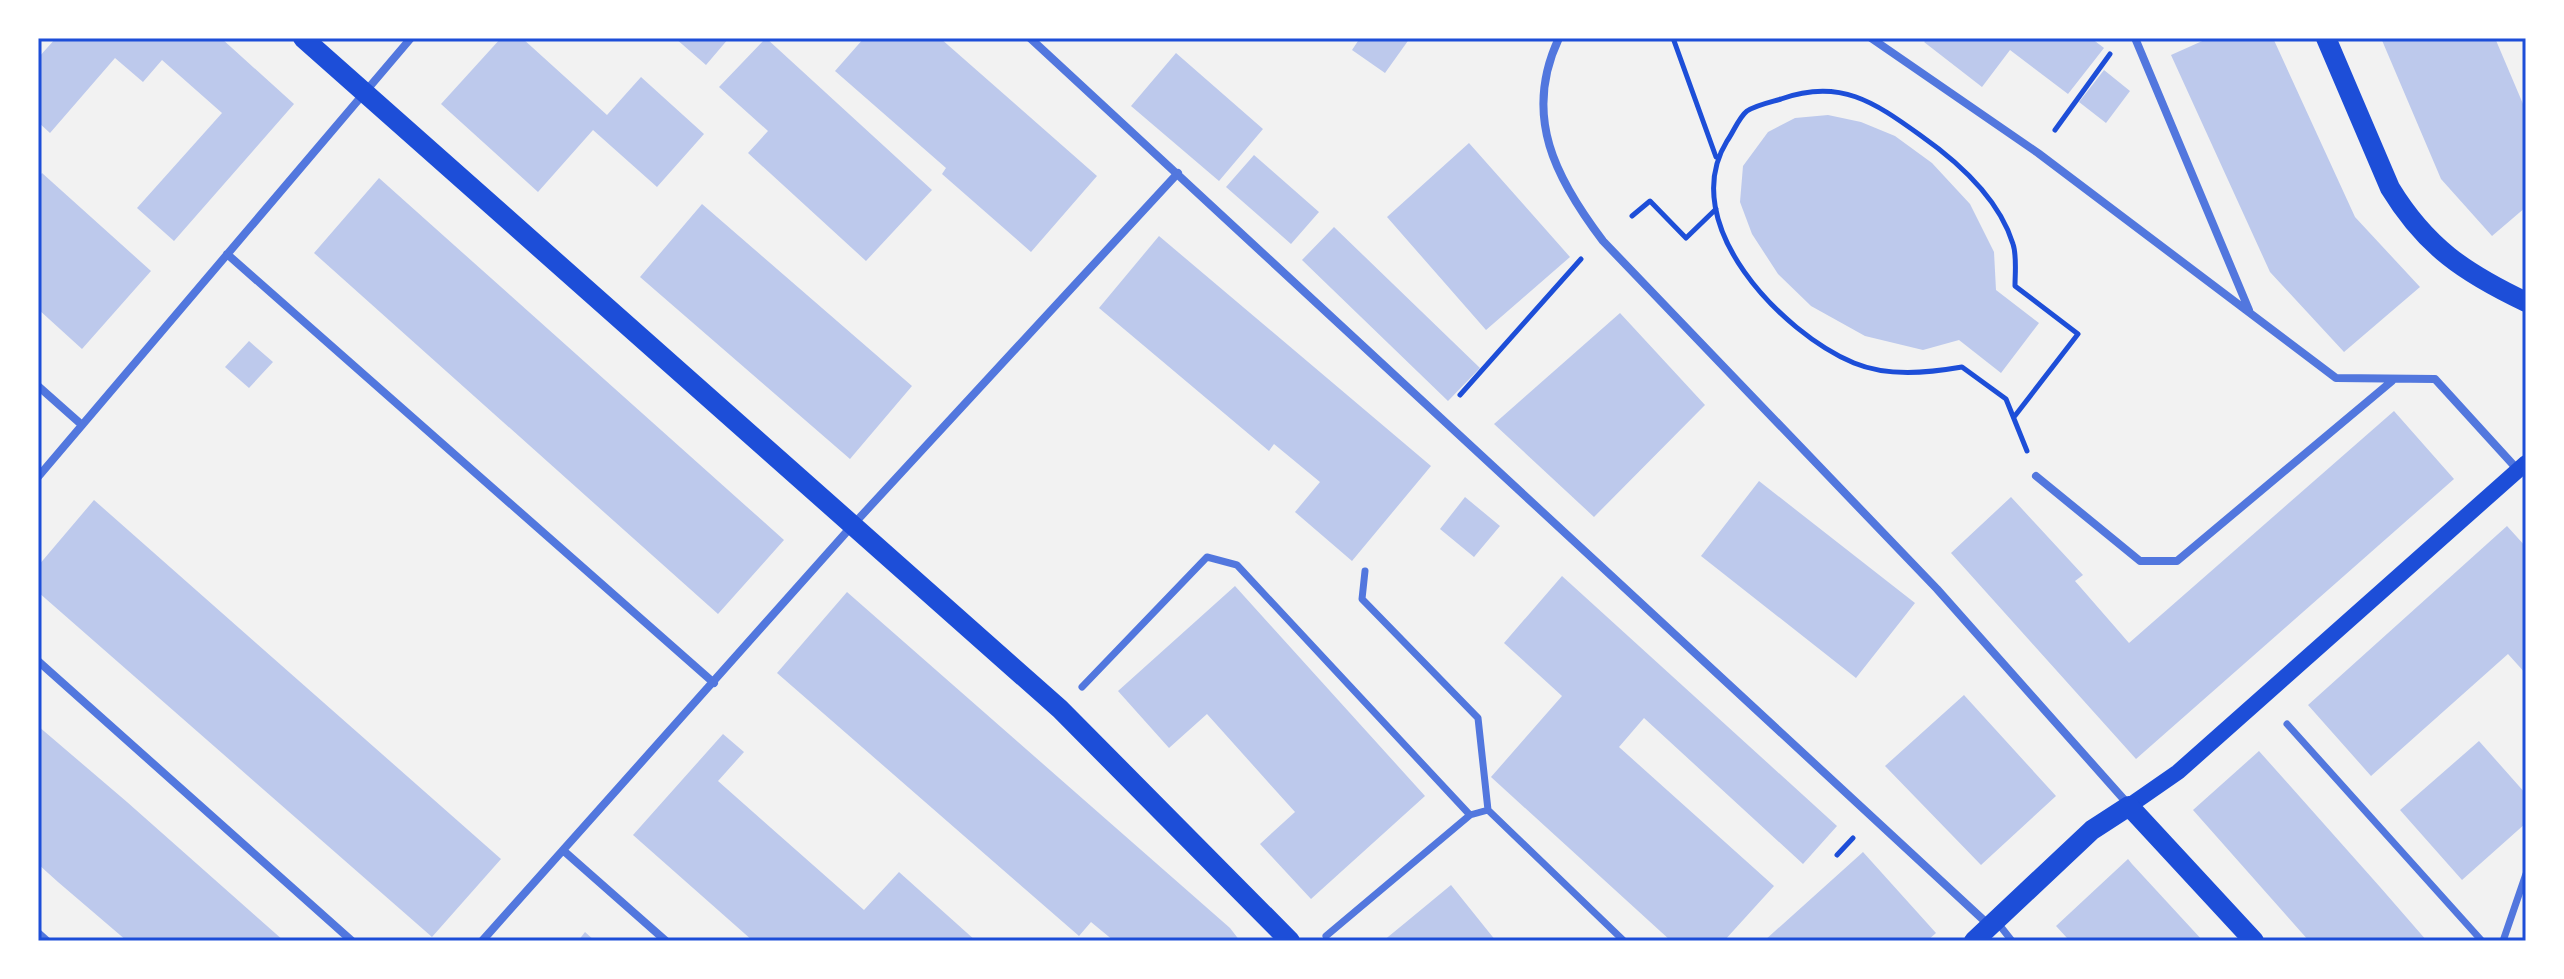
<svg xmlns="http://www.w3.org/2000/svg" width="2564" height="979" viewBox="0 0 2564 979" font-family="Karla,sans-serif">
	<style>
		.building { fill: #bdc9ec }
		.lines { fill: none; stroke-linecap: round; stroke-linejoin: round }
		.path { stroke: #1d4ed8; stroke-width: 5 }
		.pedestrian { stroke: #5277de; stroke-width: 7 }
		.minor { stroke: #5277de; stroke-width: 8 }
		.secondary { stroke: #1d4ed8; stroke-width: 16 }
		.primary { stroke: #1d4ed8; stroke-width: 20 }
		.neatline { fill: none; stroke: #1d4ed8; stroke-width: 3 }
	</style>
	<rect width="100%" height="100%" fill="#f2f2f2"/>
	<path class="building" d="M 56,38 L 221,38 L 294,104 L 174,241 L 137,208 L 222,113 L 162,60 L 143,82 L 115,58 L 50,133 L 38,122 L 38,58 Z
		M 501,38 L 522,38 L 607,115 L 641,77 L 704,134 L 657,187 L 593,130 L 538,192 L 441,104 Z
		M 675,38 L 729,38 L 706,65 Z
		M 766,38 L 932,190 L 866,261 L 748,153 L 768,131 L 719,87 Z
		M 864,38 L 940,38 L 1097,176 L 1031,252 L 942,174 L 946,168 L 835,71 Z
		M 1360,38 L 1410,38 L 1385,73 L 1352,50 Z
		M 1928,38 L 2091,38 L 2104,48 L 2068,94 L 2010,50 L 1982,87 L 1924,42 Z
		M 2209,38 L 2273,38 L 2355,217 L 2420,287 L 2344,352 L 2270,272 L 2171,55 Z
		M 2381,38 L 2495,38 L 2526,111 L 2526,207 L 2492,236 L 2441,179 Z
		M 1176,53 L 1263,129 L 1219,181 L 1131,106 Z
		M 2104,70 L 2130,91 L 2106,123 L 2079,102 Z
		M 1828,115 L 1861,122 L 1895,136 L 1932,163 L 1970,204 L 1994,252 L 1996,290 L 2039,323 L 2001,373 L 1959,340 L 1923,350 L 1865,336 L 1811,306 L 1778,274 L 1752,234 L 1740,202 L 1743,166 L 1768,132 L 1795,118 Z
		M 1469,143 L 1570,257 L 1486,330 L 1387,217 Z
		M 1254,155 L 1319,212 L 1291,244 L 1226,187 Z
		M 42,173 L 151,271 L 82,349 L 38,309 L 38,178 Z
		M 379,178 L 784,540 L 718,614 L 314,253 Z
		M 702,204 L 912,386 L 850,459 L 640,277 Z
		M 1334,227 L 1480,368 L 1448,401 L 1302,260 Z
		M 1159,236 L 1431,466 L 1352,561 L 1295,512 L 1320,482 L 1274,444 L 1269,451 L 1099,308 Z
		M 1620,313 L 1705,405 L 1594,517 L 1494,424 Z
		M 249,341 L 273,362 L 249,388 L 225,367 Z
		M 2394,411 L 2454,479 L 2136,759 L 1951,553 L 2011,497 L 2083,575 L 2075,581 L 2129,643 Z
		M 1759,481 L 1915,603 L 1856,678 L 1701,556 Z
		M 1465,497 L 1500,526 L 1474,557 L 1440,529 Z
		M 94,500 L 501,859 L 432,937 L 38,592 L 38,566 Z
		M 2507,526 L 2526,547 L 2526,674 L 2508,654 L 2371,776 L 2308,705 Z
		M 1562,576 L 1837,826 L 1803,864 L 1644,718 L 1619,747 L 1774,886 L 1724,941 L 1671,941 L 1491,777 L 1562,696 L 1504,643 Z
		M 1235,586 L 1425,796 L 1311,899 L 1260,844 L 1295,812 L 1207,714 L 1169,748 L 1118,691 Z
		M 847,592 L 1230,928 L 1240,941 L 1114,941 L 1091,922 L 1079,936 L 777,673 Z
		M 1964,695 L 2056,796 L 1981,865 L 1885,766 Z
		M 38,726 L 127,802 L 284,941 L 127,941 L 58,882 L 38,864 Z
		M 723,734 L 744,752 L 718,781 L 864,910 L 899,872 L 976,941 L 753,941 L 633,835 Z
		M 2479,741 L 2526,794 L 2526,823 L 2462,880 L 2400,810 Z
		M 2259,751 L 2380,887 L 2427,941 L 2309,941 L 2193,810 Z
		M 1863,852 L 1936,933 L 1927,941 L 1764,941 Z
		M 2128,859 L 2132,864 L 2203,941 L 2070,941 L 2067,938 L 2056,926 Z
		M 1451,885 L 1496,941 L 1383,941 L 1405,923 Z
		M 585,932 L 595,941 L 578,941 Z"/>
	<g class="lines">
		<path class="path" d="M 1673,38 L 1716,157
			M 2055,130 L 2110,54
			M 1632,216 L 1650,201 L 1686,238 L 1716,209
			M 1460,395 L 1581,259
			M 2014,417 L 2078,334 L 2015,286 C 2015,273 2017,256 2013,244 C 1999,198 1957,161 1920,135 C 1874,102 1840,78 1781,99 C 1771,102 1756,105 1747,111 C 1739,117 1733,133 1727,141 C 1676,224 1782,333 1854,363 C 1888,377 1927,373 1962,367 L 2006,399 L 2027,451
			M 1837,855 L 1853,838"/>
		<path class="pedestrian" d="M 1365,571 L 1362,599 L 1478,718 L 1488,810
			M 1082,687 L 1207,557 L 1237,565 L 1470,815
			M 2287,724 L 2482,941
			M 1997,922 L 2012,941
			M 1326,936 L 1470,815 L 1488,810 L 1624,941
			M 2503,941 L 2526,874"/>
		<path class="minor" d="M 1030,38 L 1990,926
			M 1559,38 C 1522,116 1556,179 1603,241 L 1937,589 L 2128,804
			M 1871,38 L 2038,153 L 2336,378 L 2435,379 L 2518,470
			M 2135,38 L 2249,310
			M 227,254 L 714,683
			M 38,386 L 82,425
			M 2036,476 L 2140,561 L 2177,561 L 2392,381
			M 38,477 L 411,38
			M 38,661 L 352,941
			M 565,852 L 666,941
			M 38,933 L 47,941
			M 482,941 L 851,527 L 1178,173"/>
		<path class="secondary" d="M 2129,806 L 2178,772 L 2526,463"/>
		<path class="primary" d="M 303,38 L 1060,709 L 1290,941
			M 2326,38 L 2390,188 C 2426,247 2465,273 2526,302
			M 1974,941 L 2092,830 L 2129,806 L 2254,941"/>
	</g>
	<rect width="2564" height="979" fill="none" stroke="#ffffff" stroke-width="80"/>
	<rect x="40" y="40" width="2484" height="899" class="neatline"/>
</svg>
